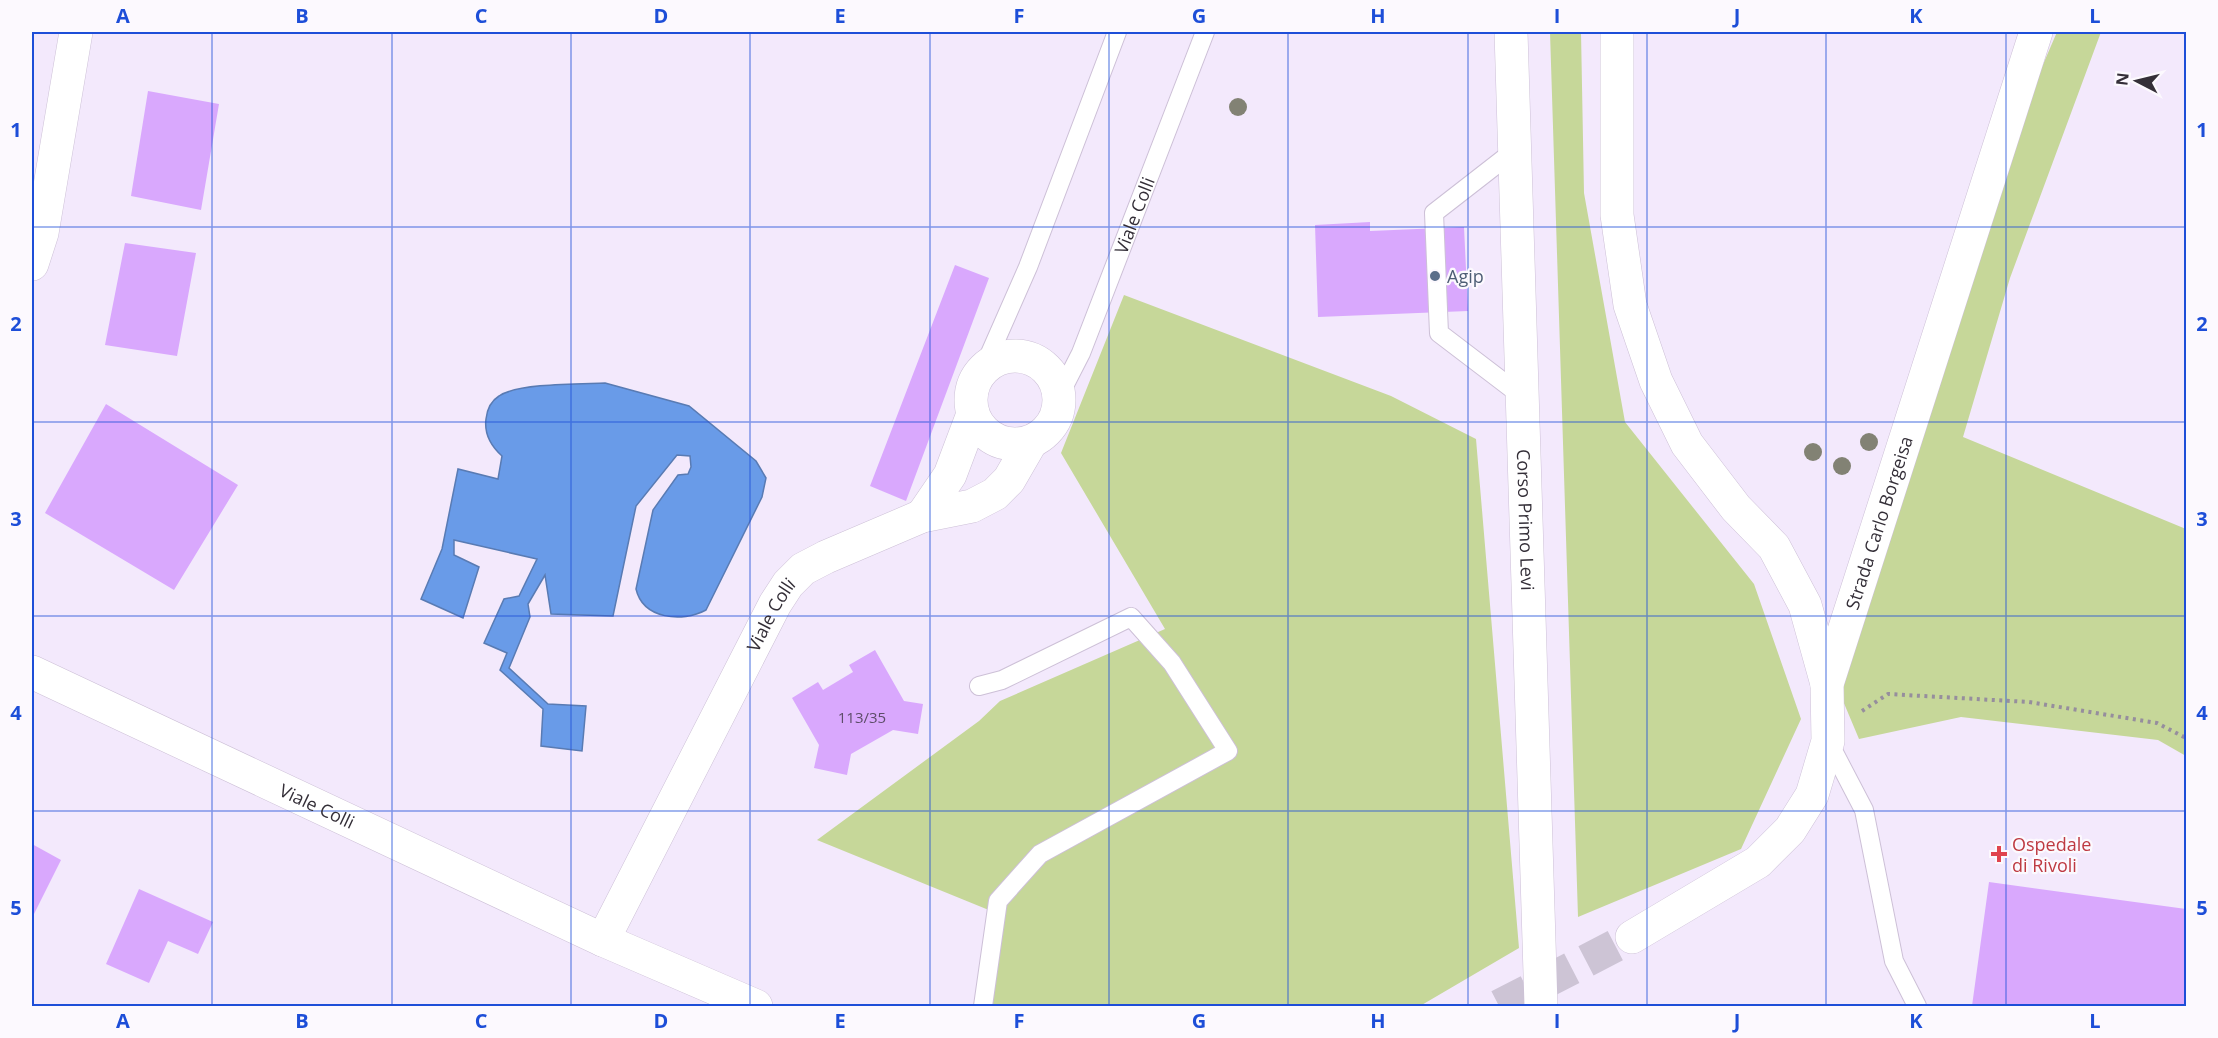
<svg xmlns="http://www.w3.org/2000/svg" width="2218" height="1038" viewBox="0 0 2218 1038" font-family="'Open Sans',sans-serif">
	<style>
		.green { fill: #c6d799 }
		.water { fill: #699be8; stroke: #597bb3; stroke-width: 1.5 }
		.building { fill: #d9a8fd }
		.lines { fill: none; stroke-linecap: round; stroke-linejoin: round }
		.minor-tunnel { stroke: #cdc4d5; stroke-width: 33; stroke-dasharray: 33 16; stroke-linecap: butt }
		.service-casing { stroke: #cdc0d7; stroke-width: 20 }
		.minor-casing { stroke: #cdc0d7; stroke-width: 34 }
		.tertiary-casing { stroke: #cdc0d7; stroke-width: 34 }
		.secondary-casing { stroke: #cdc0d7; stroke-width: 34 }
		.path { stroke: #968e9d; stroke-width: 4; stroke-dasharray: 3 4.5; stroke-linecap: butt }
		.service { stroke: #fff; stroke-width: 18 }
		.minor { stroke: #fff; stroke-width: 33 }
		.tertiary { stroke: #fff; stroke-width: 33 }
		.secondary { stroke: #fff; stroke-width: 33 }
		.tree { fill: #828274 }
		.grid { fill: none; stroke: #1d4ed8; stroke-width: 1.5; stroke-opacity: 0.55 }
		.service-dot { fill: #5c6f8a; stroke: #fcf9fe; stroke-width: 2 }
		.health-dot { fill: #e0444e; stroke: #fcf9fe; stroke-width: 2 }
		.labels { text-anchor: middle; dominant-baseline: central; stroke-width: 4.5; stroke-linejoin: round; paint-order: stroke }
		.number-label { font-size: 15px; fill: #5d4d69 }
		.street-label { font-size: 18px; fill: #342f38; stroke: #fcf9fe }
		.service-label { font-size: 18px; fill: #4e5e75; stroke: #fcf9fe; text-anchor: start }
		.health-label { font-size: 18px; fill: #be3a42; stroke: #fcf9fe; text-anchor: start }
		.neatline { fill: none; stroke: #1d4ed8; stroke-width: 2 }
		.grid-label { font-size: 20px; text-anchor: middle; font-weight: bold; fill: #1d4ed8 }
	</style>
	<rect width="100%" height="100%" fill="#f3e9fc"/>
	<path class="green" d="M 1550,32 L 1581,32 L 1584,193 L 1625,422 L 1754,584 L 1801,719 L 1741,849 L 1578,917 Z
		M 2057,32 L 2101,32 L 2010,278 L 1963,437 L 2186,529 L 2186,756 L 2158,740 L 1961,717 L 1859,739 L 1838,689 L 2032,90 Z
		M 1124,295 L 1391,396 L 1476,439 L 1519,948 L 1420,1006 L 991,1006 L 1001,915 L 817,840 L 979,721 L 1000,701 L 1165,629 L 1061,453 Z"/>
	<path class="water" d="M 605,383 L 689,406 L 756,461 L 766,478 L 762,497 L 706,610 C 682,623 643,619 636,589 L 653,510 L 678,475 L 688,474 L 691,467 L 690,456 L 677,455 L 636,506 L 613,616 L 551,614 L 545,575 L 528,604 L 530,617 L 509,668 L 548,704 L 586,706 L 582,751 L 541,746 L 543,709 L 500,670 L 507,653 L 484,643 L 504,599 L 519,596 L 537,559 L 454,540 L 454,555 L 479,567 L 463,618 L 421,599 L 442,549 L 458,469 L 498,479 L 502,456 C 491,446 484,434 486,419 C 487,410 491,401 499,396 C 518,383 581,384 605,383 Z"/>
	<path class="building" d="M 148,91 L 219,104 L 201,210 L 131,196 Z
		M 1370,222 L 1370,231 L 1464,227 L 1468,311 L 1318,317 L 1315,225 Z
		M 125,243 L 196,253 L 177,356 L 105,345 Z
		M 955,265 L 989,278 L 906,501 L 870,486 Z
		M 106,404 L 238,485 L 174,590 L 45,513 Z
		M 875,650 L 904,701 L 923,704 L 918,734 L 893,730 L 851,754 L 847,775 L 814,768 L 819,745 L 792,698 L 818,682 L 823,690 L 853,672 L 849,665 Z
		M 32,844 L 61,860 L 32,918 Z
		M 1989,882 L 2186,909 L 2186,1006 L 1972,1006 Z
		M 139,889 L 213,922 L 198,954 L 168,941 L 149,983 L 106,964 Z"/>
	<g class="lines">
		<path class="minor-tunnel" d="M 1499,1006 L 1632,937"/>
		<defs>
			<g id="service">
				<path d="M 1515,150 L 1434,213 L 1439,333 L 1523,397"/>
				<path d="M 984,367 L 1028,267 L 1117,32"/>
				<path id="s1" d="M 1059,396 L 1081,353 L 1205,32"/>
				<path d="M 979,686 L 1002,680 L 1131,617 L 1172,663 L 1228,751 L 1040,854 L 998,901 L 983,1006"/>
				<path d="M 1828,741 L 1864,810 L 1894,961 L 1917,1006"/>
			</g>
			<g id="minor">
				<path d="M 1617,32 L 1617,215 L 1630,305 L 1656,381 L 1687,444 L 1736,508 L 1774,547 L 1805,605 L 1827,684"/>
				<path d="M 32,264 L 42,233 L 76,32"/>
				<circle cx="1015" cy="400" r="44"/>
				<path d="M 922,516 L 950,475 L 973,414"/>
				<path id="s2" d="M 1632,937 L 1758,862 L 1790,830 L 1812,795 L 1828,741 L 1827,684 L 2036,32"/>
				<path id="s3" d="M 603,940 L 775,604 L 788,584 L 803,569 L 826,557 L 922,516 L 972,506 L 995,494 L 1009,480 L 1031,442"/>
			</g>
			<g id="tertiary">
				<path id="s4" d="M 32,672 L 603,940 L 756,1006"/>
			</g>
			<g id="secondary">
				<path id="s5" d="M 1511,32 L 1541,1006"/>
			</g>
		</defs>
		<use href="#service" class="service-casing"/>
		<use href="#minor" class="minor-casing"/>
		<use href="#tertiary" class="tertiary-casing"/>
		<use href="#secondary" class="secondary-casing"/>
		<path class="path" d="M 1862,711 L 1888,694 L 2029,702 L 2157,723 L 2186,738"/>
		<use href="#service" class="service"/>
		<use href="#minor" class="minor"/>
		<use href="#tertiary" class="tertiary"/>
		<use href="#secondary" class="secondary"/>
	</g>
	<g class="tree">
		<circle cx="1238" cy="107" r="9"/>
		<circle cx="1869" cy="442" r="9"/>
		<circle cx="1813" cy="452" r="9"/>
		<circle cx="1842" cy="466" r="9"/>
	</g>
	<path class="grid" d="M 212,32 L 212,1006M 392,32 L 392,1006M 571,32 L 571,1006M 750,32 L 750,1006M 930,32 L 930,1006M 1109,32 L 1109,1006M 1288,32 L 1288,1006M 1468,32 L 1468,1006M 1647,32 L 1647,1006M 1826,32 L 1826,1006M 2006,32 L 2006,1006M 32,227 L 2186,227M 32,422 L 2186,422M 32,616 L 2186,616M 32,811 L 2186,811"/>
	<circle class="service-dot" cx="1435" cy="276" r="6"/>
	<path class="health-dot" d="M1996 845h6v6h6v6h-6v6h-6v-6h-6v-6h6z"/>
	<g class="labels">
		<g class="number-label">
			<text x="862" y="717">113/35</text>
		</g>
		<g class="street-label">
			<text stroke="none"><textPath href="#s1" startOffset="196">Viale Colli</textPath></text>
			<text stroke="none"><textPath href="#s5" startOffset="488">Corso Primo Levi</textPath></text>
			<text stroke="none"><textPath href="#s2" startOffset="516">Strada Carlo Borgeisa</textPath></text>
			<text stroke="none"><textPath href="#s3" startOffset="366">Viale Colli</textPath></text>
			<text stroke="none"><textPath href="#s4" startOffset="315">Viale Colli</textPath></text>
		</g>
		<g class="service-label">
			<text x="1447" y="276">Agip</text>
		</g>
		<g class="health-label">
			<text x="2012" y="844">Ospedale<tspan x="2012" dy="21">di Rivoli</tspan></text>
		</g>
	</g>
	<rect width="2218" height="1038" fill="none" stroke="#fcf9fe" stroke-width="66"/>
	<g transform="translate(2137 81) rotate(277)" stroke="#fcf9fe" stroke-width="4.5" paint-order="stroke">
	<path d="M0-4.5L10 22L0 15L-10 22Z" fill="#342f38"/>
	<text y="-9" font-size="16" font-weight="bold" text-anchor="middle" fill="#342f38">N</text>
	</g>
	<rect x="33" y="33" width="2152" height="972" class="neatline"/>
	<g class="grid-label">
		<text x="123" y="23">A</text>
		<text x="302" y="23">B</text>
		<text x="481" y="23">C</text>
		<text x="661" y="23">D</text>
		<text x="840" y="23">E</text>
		<text x="1019" y="23">F</text>
		<text x="1199" y="23">G</text>
		<text x="1378" y="23">H</text>
		<text x="1557" y="23">I</text>
		<text x="1737" y="23">J</text>
		<text x="1916" y="23">K</text>
		<text x="2095" y="23">L</text>
		<text x="16" y="137">1</text>
		<text x="2202" y="137">1</text>
		<text x="16" y="331">2</text>
		<text x="2202" y="331">2</text>
		<text x="16" y="526">3</text>
		<text x="2202" y="526">3</text>
		<text x="16" y="720">4</text>
		<text x="2202" y="720">4</text>
		<text x="16" y="915">5</text>
		<text x="2202" y="915">5</text>
		<text x="123" y="1028">A</text>
		<text x="302" y="1028">B</text>
		<text x="481" y="1028">C</text>
		<text x="661" y="1028">D</text>
		<text x="840" y="1028">E</text>
		<text x="1019" y="1028">F</text>
		<text x="1199" y="1028">G</text>
		<text x="1378" y="1028">H</text>
		<text x="1557" y="1028">I</text>
		<text x="1737" y="1028">J</text>
		<text x="1916" y="1028">K</text>
		<text x="2095" y="1028">L</text>
	</g>
</svg>
